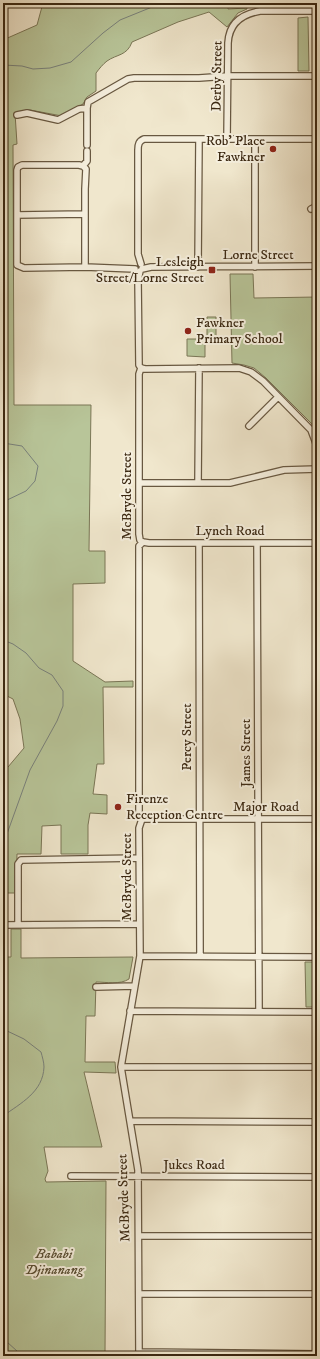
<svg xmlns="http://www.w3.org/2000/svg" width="320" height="1359" viewBox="0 0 320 1359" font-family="'IM FELL DW Pica',serif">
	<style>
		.green { fill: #b8c599; stroke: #7a7656 }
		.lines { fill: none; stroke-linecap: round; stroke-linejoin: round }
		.stream { stroke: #78817c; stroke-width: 1 }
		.minor-casing { stroke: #685841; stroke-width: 8 }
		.minor { stroke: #f5efde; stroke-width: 5.5 }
		.poi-dot { fill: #8f2418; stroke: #f5efde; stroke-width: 1.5 }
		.labels { text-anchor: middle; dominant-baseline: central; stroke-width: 4; stroke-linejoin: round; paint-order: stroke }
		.street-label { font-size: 14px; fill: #3b2812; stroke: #f5efde }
		.poi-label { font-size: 14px; fill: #3b2812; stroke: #f5efde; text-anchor: end }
		.park-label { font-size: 14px; font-style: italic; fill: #5a4f34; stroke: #f5efde }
	</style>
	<rect width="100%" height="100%" fill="#f0e7cd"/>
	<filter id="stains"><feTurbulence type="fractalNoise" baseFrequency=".005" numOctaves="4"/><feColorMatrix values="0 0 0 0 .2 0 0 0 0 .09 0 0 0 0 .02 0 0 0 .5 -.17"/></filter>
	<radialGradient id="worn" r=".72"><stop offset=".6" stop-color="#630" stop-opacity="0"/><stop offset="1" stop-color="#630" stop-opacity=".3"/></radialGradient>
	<path class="green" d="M 43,3 L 228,3 L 228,9 L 247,8 L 247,9 L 238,13 L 227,27 L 209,12 L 178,22 L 132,42 C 127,56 117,54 107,61 C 103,64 99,69 96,73 L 96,91 L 87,97 L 83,104 L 62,116 L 30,110 L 15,113 L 17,144 L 13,145 L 14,405 L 91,405 L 89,551 L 105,551 L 105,583 L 73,584 L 73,661 L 105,682 L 133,681 L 133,687 L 103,687 L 104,764 L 97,764 L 93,794 L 107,795 L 107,814 L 90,813 L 88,825 L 88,854 L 61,854 L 61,825 L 42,826 L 41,854 L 17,854 L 16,893 L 3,893 L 3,768 L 8,767 L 24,748 L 20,719 L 13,699 L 3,694 L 3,40 L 37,25 Z
		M 308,17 L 309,71 L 298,71 L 298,18 Z
		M 230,274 L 253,274 L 254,298 L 317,297 L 317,432 L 311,423 L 266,378 L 254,368 L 244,365 L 232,363 Z
		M 207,317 L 216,317 L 216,336 L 207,336 Z
		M 187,339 L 205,339 L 205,357 L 187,356 Z
		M 11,929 L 21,929 L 21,958 L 133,957 L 129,979 C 120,985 106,982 96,982 L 95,1016 L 86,1016 L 85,1062 L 115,1062 L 116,1073 L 84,1072 L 102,1147 L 44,1147 L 48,1171 L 45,1179 L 46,1182 L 106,1181 L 105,1356 L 3,1356 L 3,957 L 11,957 Z
		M 305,962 L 317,962 L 317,1007 L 306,1007 Z"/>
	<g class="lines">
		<path class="stream" d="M 3,65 L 22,66 L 33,69 L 50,68 L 71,62 L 103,33 L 120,20 L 162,3
			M 3,443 L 22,446 L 38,466 L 35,481 L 26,491 L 3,502
			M 3,640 L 13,644 L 26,653 L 39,668 L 52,675 L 63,691 L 63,706 L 57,721 L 30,770 L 3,845
			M 3,1029 L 24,1039 L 41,1052 C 42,1056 44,1062 44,1067 C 43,1092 21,1103 3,1116
			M 3,1343 L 7,1342 L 17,1351 L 20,1356"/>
		<defs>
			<path id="minor" d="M 17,115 L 27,113 L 58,120 L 79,109 L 87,108
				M 227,139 L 228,43 C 229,23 242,14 260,11 L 317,11
				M 255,139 L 255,267
				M 87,145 L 87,108 L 88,102 L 128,79 L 134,78 L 199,78 L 228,76 L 317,76
				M 83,166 L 79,165 L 22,165 L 18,167 L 17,170 L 17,265 L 24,268 L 85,267 L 135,269
				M 83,166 L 86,169 L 85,189 L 85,267
				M 83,166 L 87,161 L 87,151
				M 311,209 L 317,206
				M 17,215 L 85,214
				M 141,264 L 138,254 L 138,150 C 138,144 139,141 144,139 L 317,139
				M 198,267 L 199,139
				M 142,269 L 151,267 L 317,266
				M 141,368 L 145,369 L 239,368 L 251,372 L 263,381 L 311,430 L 317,446
				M 249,426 L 278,397
				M 139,483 L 230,483 L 284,470 L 317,469
				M 198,483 L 199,368
				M 143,542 L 149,543 L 317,543
				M 199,543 L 200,956
				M 257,543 L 259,1012
				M 142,819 L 317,819
				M 316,819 L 317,947
				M 3,925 L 139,924
				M 18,925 L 18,864 L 21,860 L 139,858
				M 140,956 L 317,957
				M 96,987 L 134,986
				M 130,1011 L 317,1012
				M 121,1067 L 317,1067
				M 130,1121 L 317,1122
				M 71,1176 L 317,1177
				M 139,1236 L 317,1236
				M 139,1294 L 317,1294
				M 139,1352 L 317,1354
				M 139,1356 L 138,1170 L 121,1067 L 140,956 L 139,828 L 142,819 L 140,817 L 139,812 L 139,546 L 143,542 L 140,540 L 139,534 L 139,374 L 141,368 L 139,365 L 138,280 L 140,271"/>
		</defs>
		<use href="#minor" class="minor-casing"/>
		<use href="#minor" class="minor"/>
	</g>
	<g class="poi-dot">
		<circle cx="273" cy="149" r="4"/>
		<rect x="208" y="266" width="8" height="8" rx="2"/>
		<circle cx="188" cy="331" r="4"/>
		<circle cx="118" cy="807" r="4"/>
	</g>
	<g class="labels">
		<g class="street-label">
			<text transform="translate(217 76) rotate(-89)">Derby Street</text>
			<text x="258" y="255">Lorne Street</text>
			<text transform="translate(127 496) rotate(-90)">McBryde Street</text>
			<text x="230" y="531">Lynch Road</text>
			<text transform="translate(187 737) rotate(-90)">Percy Street</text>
			<text transform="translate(246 753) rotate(-90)">James Street</text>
			<text x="266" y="807">Major Road</text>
			<text transform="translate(127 877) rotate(-90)">McBryde Street</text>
			<text x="194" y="1165">Jukes Road</text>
			<text transform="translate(124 1198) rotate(-92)">McBryde Street</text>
		</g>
		<g class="poi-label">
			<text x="265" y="141">Rob' Place<tspan x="265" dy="16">Fawkner</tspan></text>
			<text x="204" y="262">Lesleigh<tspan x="204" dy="16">Street/Lorne Street</tspan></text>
			<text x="196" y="323" text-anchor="start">Fawkner<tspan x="196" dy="16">Primary School</tspan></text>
			<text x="126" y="799" text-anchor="start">Firenze<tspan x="126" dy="16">Reception Centre</tspan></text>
		</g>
		<g class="park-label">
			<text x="54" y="1254">Bababi<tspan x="54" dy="16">Djinanang</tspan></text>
		</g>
	</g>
	<rect width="320" height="1359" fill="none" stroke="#f0e7cd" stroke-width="16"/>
	<rect x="4" y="4" width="312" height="1351" fill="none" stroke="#3b2812" stroke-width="2"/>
	<rect x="8" y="8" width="304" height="1343" fill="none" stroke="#3b2812"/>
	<rect width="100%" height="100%" filter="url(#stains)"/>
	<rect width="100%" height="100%" fill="url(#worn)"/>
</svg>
